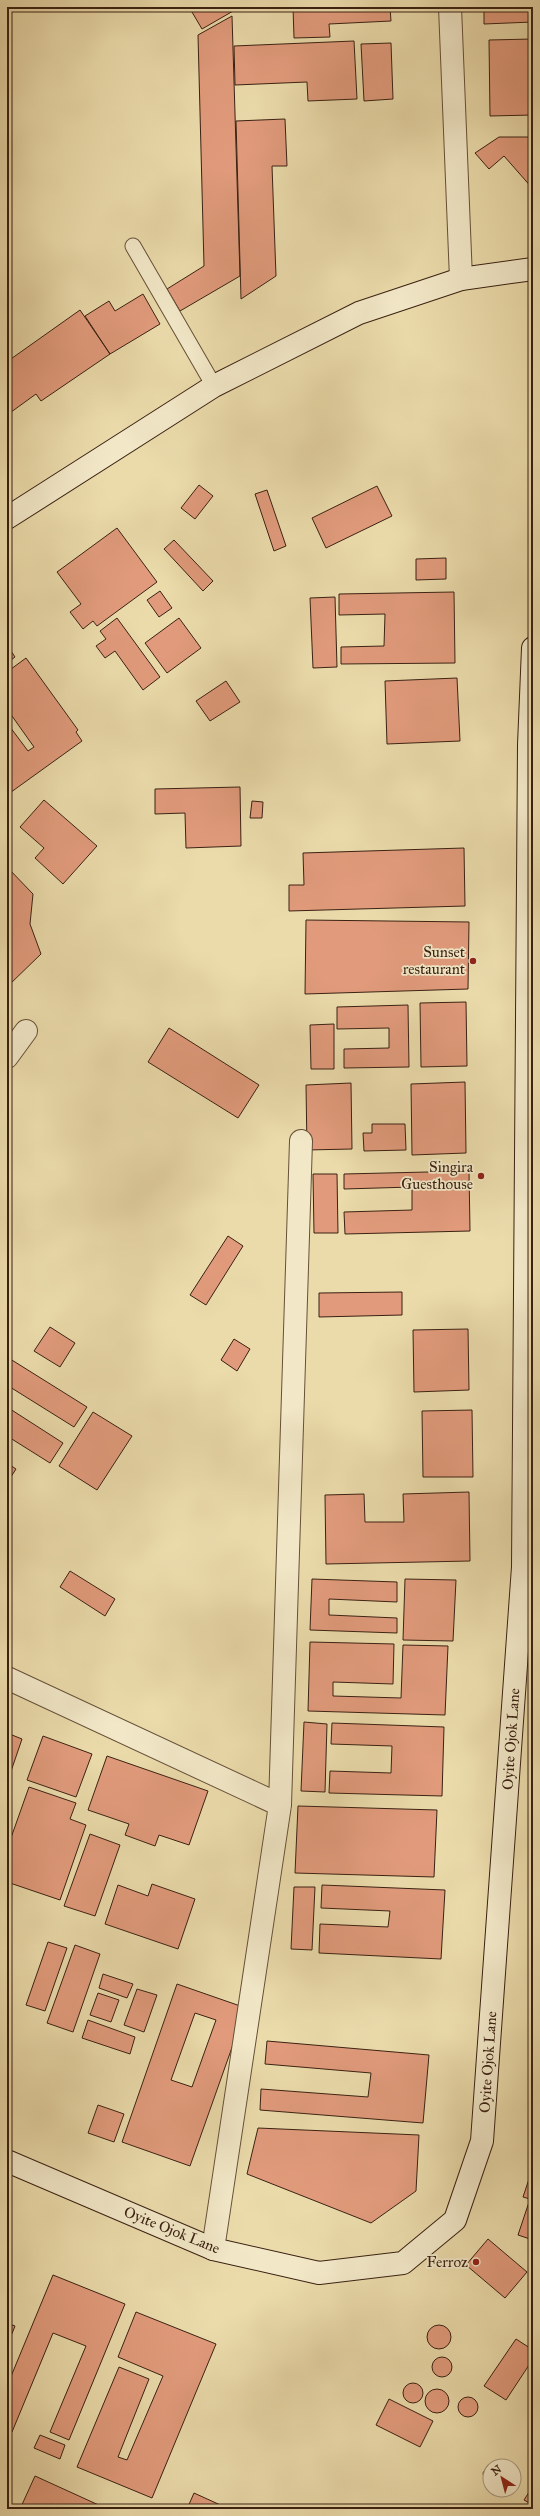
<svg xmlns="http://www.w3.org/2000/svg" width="540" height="2516" viewBox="0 0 540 2516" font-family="'IM FELL Great Primer',serif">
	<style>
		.building { fill: #e19b7c; stroke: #3a2112; fill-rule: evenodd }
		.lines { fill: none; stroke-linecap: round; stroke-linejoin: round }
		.lane-casing { stroke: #665038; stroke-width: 17 }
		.street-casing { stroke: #665038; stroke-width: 24 }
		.secondary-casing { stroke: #3a2112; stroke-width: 24 }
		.lane { stroke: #f2e8c8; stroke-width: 15 }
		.street { stroke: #f2e8c8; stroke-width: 22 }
		.secondary { stroke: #f2e8c8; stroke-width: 22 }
		.poi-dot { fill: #8f2418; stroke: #f2e8c8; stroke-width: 1.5 }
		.labels { text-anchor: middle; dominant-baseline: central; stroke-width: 3.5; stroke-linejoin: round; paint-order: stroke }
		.poi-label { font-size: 15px; fill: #3a2112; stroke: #f2e8c8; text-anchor: end }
		.street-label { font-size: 15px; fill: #3a2112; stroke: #f2e8c8 }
	</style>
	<rect width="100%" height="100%" fill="#ebdbab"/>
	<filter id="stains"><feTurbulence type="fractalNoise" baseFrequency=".005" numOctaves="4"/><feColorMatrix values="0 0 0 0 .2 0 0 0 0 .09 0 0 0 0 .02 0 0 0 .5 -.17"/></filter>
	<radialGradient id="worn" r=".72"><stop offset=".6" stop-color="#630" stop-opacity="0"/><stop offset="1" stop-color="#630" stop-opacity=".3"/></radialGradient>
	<path class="building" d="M 189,7 L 240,7 L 202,29 Z
		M 293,7 L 390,7 L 391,21 L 329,24 L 330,37 L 294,38 Z
		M 484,7 L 533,7 L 533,22 L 484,24 Z
		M 232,16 L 240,276 L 180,311 L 167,289 L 204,266 L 198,35 Z
		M 533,39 L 533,115 L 490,116 L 489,40 Z
		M 354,41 L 357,99 L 308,101 L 307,82 L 235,85 L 234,46 Z
		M 391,43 L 393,99 L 364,101 L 361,44 Z
		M 285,119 L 287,166 L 272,166 L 276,276 L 241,299 L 236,121 Z
		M 499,137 L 533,137 L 533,189 L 504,156 L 489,169 L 475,153 Z
		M 143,294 L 160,324 L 110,354 L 85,316 L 109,301 L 115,311 Z
		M 80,310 L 110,354 L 41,401 L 36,394 L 7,415 L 7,359 L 8,361 Z
		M 199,485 L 213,496 L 195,519 L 181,508 Z
		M 377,486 L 392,516 L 326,548 L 312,518 Z
		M 267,490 L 286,546 L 274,551 L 255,494 Z
		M 117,528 L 157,582 L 97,626 L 93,621 L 83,629 L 70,612 L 81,604 L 57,572 Z
		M 174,540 L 213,581 L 203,591 L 164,549 Z
		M 446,558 L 446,579 L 416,580 L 416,559 Z
		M 160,591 L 172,608 L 159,617 L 147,600 Z
		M 454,592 L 455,663 L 341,664 L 341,647 L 384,646 L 385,614 L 339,615 L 339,594 Z
		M 335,597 L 337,667 L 313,668 L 310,598 Z
		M 117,618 L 160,677 L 143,690 L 115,651 L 105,658 L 96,646 L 106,639 L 100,631 Z
		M 179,618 L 201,648 L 167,673 L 145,643 Z
		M 7,645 L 15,657 L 7,663 Z
		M 26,658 L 78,730 L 76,732 L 82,741 L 7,795 L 7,723 L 28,751 L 34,747 L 7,709 L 7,672 Z
		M 457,678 L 460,741 L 387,744 L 385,681 Z
		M 226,681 L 240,702 L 210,721 L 196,701 Z
		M 240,787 L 241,846 L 186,848 L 185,813 L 155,814 L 155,789 Z
		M 44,800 L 97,846 L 63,884 L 35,858 L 44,848 L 20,827 Z
		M 252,801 L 263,802 L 262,818 L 250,818 Z
		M 464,848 L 465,906 L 289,911 L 289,885 L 304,885 L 303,853 Z
		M 7,867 L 33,894 L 30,924 L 41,954 L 9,985 L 7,982 Z
		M 306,920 L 469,922 L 468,989 L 305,994 Z
		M 466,1002 L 467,1066 L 421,1067 L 420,1003 Z
		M 408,1005 L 409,1067 L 344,1068 L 344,1049 L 389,1048 L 389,1028 L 337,1029 L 337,1007 Z
		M 334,1024 L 334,1069 L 311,1069 L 310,1025 Z
		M 169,1028 L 259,1085 L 238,1118 L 148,1062 Z
		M 465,1082 L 466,1153 L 412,1155 L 411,1084 Z
		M 351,1083 L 352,1149 L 307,1150 L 306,1085 Z
		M 372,1124 L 405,1124 L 406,1150 L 364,1151 L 363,1133 L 372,1133 Z
		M 469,1171 L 470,1231 L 345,1234 L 344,1212 L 412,1210 L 412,1187 L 344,1189 L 344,1174 Z
		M 313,1174 L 337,1174 L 338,1233 L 314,1233 Z
		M 228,1236 L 243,1246 L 206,1305 L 190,1295 Z
		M 402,1292 L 402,1315 L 319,1317 L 319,1293 Z
		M 50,1327 L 75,1343 L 60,1367 L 34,1351 Z
		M 468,1329 L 469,1390 L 414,1392 L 413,1330 Z
		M 234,1339 L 250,1349 L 237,1371 L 221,1360 Z
		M 7,1357 L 87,1407 L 74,1427 L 10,1387 L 7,1391 Z
		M 7,1407 L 63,1443 L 50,1463 L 7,1436 Z
		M 472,1410 L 473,1477 L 423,1477 L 422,1411 Z
		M 93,1412 L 132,1436 L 97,1490 L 59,1466 Z
		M 7,1463 L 16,1469 L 7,1483 Z
		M 469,1492 L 470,1561 L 326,1564 L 325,1495 L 364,1494 L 365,1522 L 404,1522 L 403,1494 Z
		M 70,1571 L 115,1599 L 105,1616 L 60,1587 Z
		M 312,1579 L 397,1582 L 397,1602 L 329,1599 L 329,1615 L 397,1618 L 397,1633 L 310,1630 Z
		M 405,1579 L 456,1580 L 453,1641 L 403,1640 Z
		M 310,1642 L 394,1644 L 393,1684 L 333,1682 L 333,1696 L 401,1698 L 403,1645 L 448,1646 L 445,1715 L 308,1711 Z
		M 304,1722 L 327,1724 L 325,1792 L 301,1791 Z
		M 332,1723 L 444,1727 L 442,1796 L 329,1793 L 330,1771 L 391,1773 L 392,1746 L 331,1744 Z
		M 7,1733 L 22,1739 L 7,1783 Z
		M 43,1736 L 92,1754 L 76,1797 L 27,1780 Z
		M 107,1756 L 208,1791 L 189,1845 L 159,1835 L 155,1846 L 125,1835 L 129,1824 L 88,1810 Z
		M 29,1787 L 76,1803 L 70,1819 L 86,1825 L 60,1900 L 7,1882 L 7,1849 Z
		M 298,1806 L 437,1810 L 434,1877 L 295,1873 Z
		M 90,1834 L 120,1845 L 95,1916 L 64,1906 Z
		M 152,1884 L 195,1899 L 178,1949 L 105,1924 L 118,1885 L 148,1896 Z
		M 322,1885 L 445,1890 L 441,1959 L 319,1953 L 320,1924 L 388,1927 L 390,1911 L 321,1908 Z
		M 294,1887 L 315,1887 L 312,1950 L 291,1949 Z
		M 531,1933 L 533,1933 L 533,1997 L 529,1997 Z
		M 48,1942 L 67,1948 L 45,2011 L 26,2005 Z
		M 75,1945 L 100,1954 L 73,2032 L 47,2023 Z
		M 103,1974 L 133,1984 L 127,1998 L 99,1988 Z
		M 177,1984 L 246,2008 L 190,2166 L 122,2142 ZM 195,2013 L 216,2020 L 192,2087 L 171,2080 Z
		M 137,1989 L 157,1995 L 144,2032 L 124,2025 Z
		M 98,1993 L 119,2000 L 111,2022 L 90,2015 Z
		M 88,2020 L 135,2037 L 130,2054 L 82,2038 Z
		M 267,2041 L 429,2055 L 423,2123 L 260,2110 L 261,2089 L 368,2097 L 371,2073 L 265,2064 Z
		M 98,2105 L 124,2114 L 114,2142 L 88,2133 Z
		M 258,2128 L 419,2135 L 416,2191 L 371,2223 L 247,2174 Z
		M 532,2170 L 533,2171 L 533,2240 L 518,2235 L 530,2199 L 523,2197 Z
		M 488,2239 L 527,2272 L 505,2298 L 466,2265 Z
		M 53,2275 L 125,2304 L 69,2440 L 50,2432 L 86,2346 L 53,2333 L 12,2432 L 7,2430 L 7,2386 Z
		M 136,2312 L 216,2344 L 152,2498 L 77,2467 L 119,2367 L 149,2379 L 118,2457 L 127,2460 L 163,2376 L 118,2357 Z
		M 7,2323 L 15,2326 L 7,2346 Z
		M427 2337a12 12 0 1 1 24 0a12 12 0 1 1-24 0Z
		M 516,2339 L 533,2350 L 533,2359 L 506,2400 L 484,2386 Z
		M432 2367a10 10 0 1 1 20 0a10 10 0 1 1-20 0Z
		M403 2393a10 10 0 1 1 20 0a10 10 0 1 1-20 0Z
		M425 2401a12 12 0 1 1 24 0a12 12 0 1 1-24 0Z
		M458 2407a10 10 0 1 1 20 0a10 10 0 1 1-20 0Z
		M 389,2399 L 433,2421 L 420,2447 L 376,2425 Z
		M 40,2435 L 65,2445 L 60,2459 L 34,2448 Z
		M 497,2463 L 502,2466 L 490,2466 L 490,2485 L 485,2483 L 483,2473 L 488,2465 Z
		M 35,2476 L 103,2507 L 102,2509 L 62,2509 L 52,2504 L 50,2509 L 20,2509 Z
		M 533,2486 L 533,2505 L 524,2500 Z
		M 194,2493 L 227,2508 L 227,2509 L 187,2509 Z"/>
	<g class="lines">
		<defs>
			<path id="lane" d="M 133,246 L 214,386"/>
			<path id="street" d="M 450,7 L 461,279
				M 7,1057 L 26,1031
				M 7,1678 L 280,1805
				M 213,2249 L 280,1805 L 301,1141"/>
			<path id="secondary" d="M 7,518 L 214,386 L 359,313 L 461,279 L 533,269
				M 7,2161 L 213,2249 L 319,2273 L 403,2263 L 455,2220 L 482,2141 L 523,1567 L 529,745 L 533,648"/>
		</defs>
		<use href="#lane" class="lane-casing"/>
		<use href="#street" class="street-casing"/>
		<use href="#secondary" class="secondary-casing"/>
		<use href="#lane" class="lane"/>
		<use href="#street" class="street"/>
		<use href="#secondary" class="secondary"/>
	</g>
	<g class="poi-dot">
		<circle cx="473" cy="961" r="4"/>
		<circle cx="481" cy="1176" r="4"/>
		<circle cx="476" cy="2262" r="4"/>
	</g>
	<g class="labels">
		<g class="poi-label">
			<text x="465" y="952">Sunset<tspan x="465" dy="17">restaurant</tspan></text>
			<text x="473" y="1167">Singira<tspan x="473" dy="17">Guesthouse</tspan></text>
			<text x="468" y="2262">Ferroz</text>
		</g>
		<g class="street-label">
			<text transform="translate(511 1739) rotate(-86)">Oyite Ojok Lane</text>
			<text transform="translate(488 2062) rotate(-86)">Oyite Ojok Lane</text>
			<text transform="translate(172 2230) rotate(22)">Oyite Ojok Lane</text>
		</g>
	</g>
	<rect width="540" height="2516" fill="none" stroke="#ebdbab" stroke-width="24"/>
	<rect x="8" y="8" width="524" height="2500" fill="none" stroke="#3a2112" stroke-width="2"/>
	<rect x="12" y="12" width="516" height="2492" fill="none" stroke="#3a2112"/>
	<g transform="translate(502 2478) rotate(324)"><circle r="19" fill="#f2e8c8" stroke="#a8987f"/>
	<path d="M0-3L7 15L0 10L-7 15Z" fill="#8f2418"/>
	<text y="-6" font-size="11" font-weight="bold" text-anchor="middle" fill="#3a2112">N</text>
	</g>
	<rect width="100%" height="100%" filter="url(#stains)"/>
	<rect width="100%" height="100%" fill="url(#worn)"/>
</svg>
